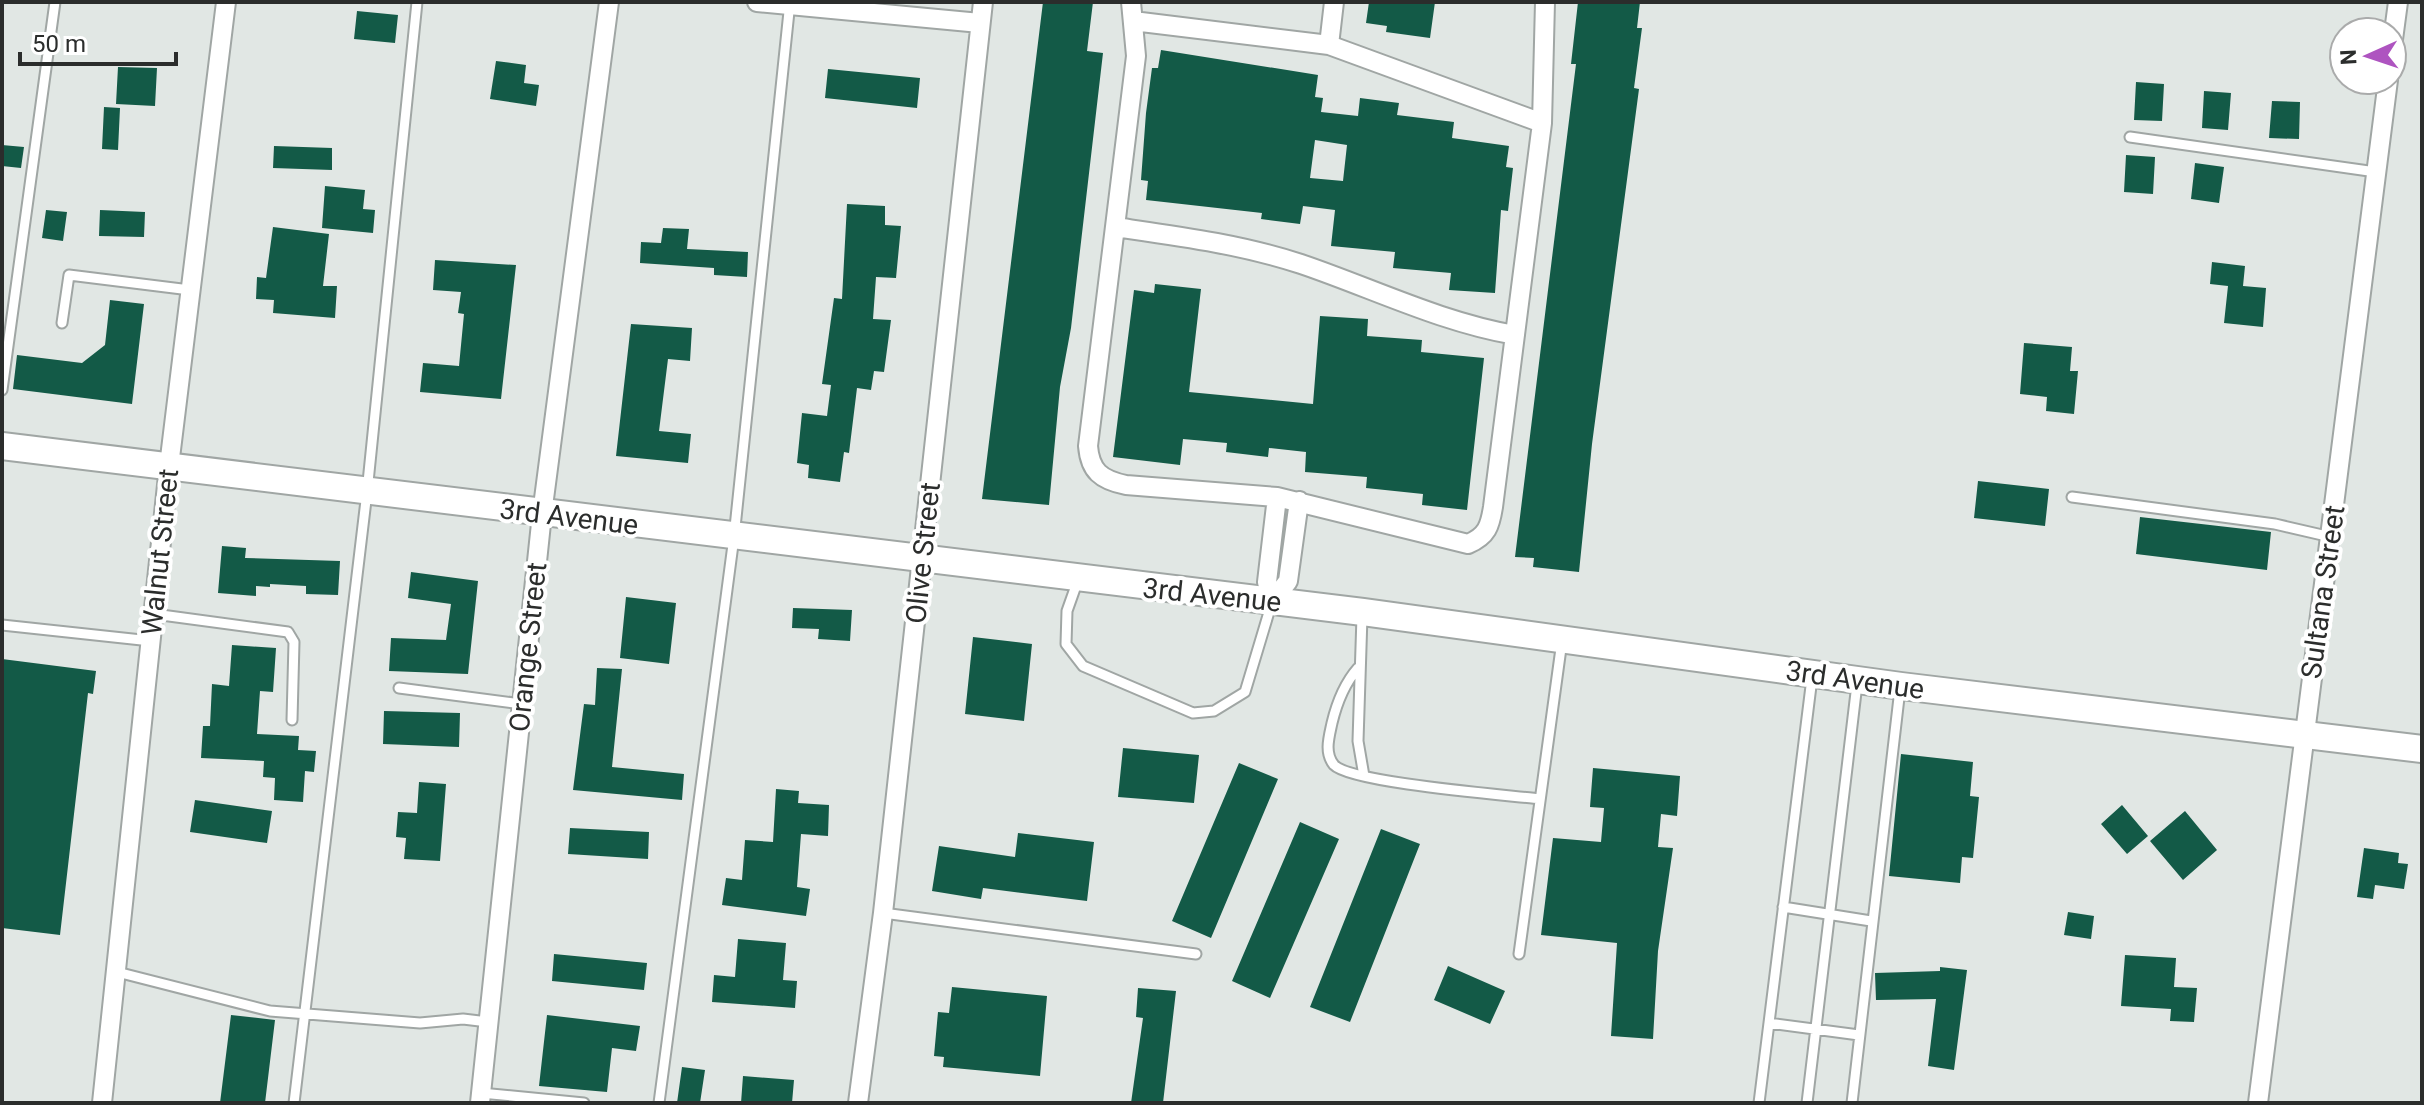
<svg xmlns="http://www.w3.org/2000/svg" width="2424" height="1105" viewBox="0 0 2424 1105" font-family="Roboto,sans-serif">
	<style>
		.building { fill: #135a47; fill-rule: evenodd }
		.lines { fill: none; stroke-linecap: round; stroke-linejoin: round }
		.lane-casing { stroke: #a0a6a4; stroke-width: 13 }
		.street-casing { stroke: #a0a6a4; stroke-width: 22 }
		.secondary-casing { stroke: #a0a6a4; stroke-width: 30 }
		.lane { stroke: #fff; stroke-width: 9 }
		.street { stroke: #fff; stroke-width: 18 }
		.secondary { stroke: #fff; stroke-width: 26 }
		.labels { text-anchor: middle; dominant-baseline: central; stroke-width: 8; stroke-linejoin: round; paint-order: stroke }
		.street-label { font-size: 28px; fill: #2b2d2c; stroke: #fff }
	</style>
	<rect width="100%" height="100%" fill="#e1e7e4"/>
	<path class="building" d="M 1043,2 L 1093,2 L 1087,51 L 1103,53 L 1071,328 L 1060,387 L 1049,505 L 982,499 Z
		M 1369,2 L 1435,2 L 1430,38 L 1386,32 L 1387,26 L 1366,23 Z
		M 1578,2 L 1640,2 L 1637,28 L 1642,28 L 1634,88 L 1639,89 L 1592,444 L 1579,572 L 1533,567 L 1534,558 L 1515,557 L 1576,64 L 1571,64 Z
		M 357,11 L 398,15 L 395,43 L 354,39 Z
		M 1161,50 L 1318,75 L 1315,97 L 1323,98 L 1321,112 L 1358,116 L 1360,98 L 1399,103 L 1397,115 L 1454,122 L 1452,138 L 1509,146 L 1506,167 L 1513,168 L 1508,211 L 1501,210 L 1495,293 L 1449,290 L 1451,273 L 1393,268 L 1395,252 L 1331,246 L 1335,210 L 1303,206 L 1300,224 L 1261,219 L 1262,213 L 1146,200 L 1148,181 L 1141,180 L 1146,113 L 1152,68 L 1158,68 ZM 1315,140 L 1347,145 L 1343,181 L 1310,178 Z
		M 496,61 L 526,65 L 524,83 L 539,85 L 536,106 L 490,99 Z
		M 118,67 L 157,68 L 155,106 L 116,104 Z
		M 828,69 L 920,78 L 917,108 L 825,98 Z
		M 2136,82 L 2164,84 L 2162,121 L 2134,120 Z
		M 2204,91 L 2231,93 L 2228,130 L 2202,128 Z
		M 2272,101 L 2300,102 L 2299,139 L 2269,138 Z
		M 104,107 L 120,108 L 118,150 L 102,149 Z
		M 2,145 L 24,147 L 21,168 L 2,166 Z
		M 274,146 L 332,148 L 332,170 L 273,168 Z
		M 2126,155 L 2155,157 L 2153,194 L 2124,192 Z
		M 2195,163 L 2224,167 L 2219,203 L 2191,199 Z
		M 325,186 L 365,190 L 363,209 L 375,210 L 373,233 L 322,228 Z
		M 847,204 L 885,206 L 885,225 L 901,226 L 896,278 L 876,277 L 873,319 L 891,320 L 884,372 L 874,371 L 871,390 L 857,388 L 849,453 L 844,452 L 840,482 L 808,478 L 809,465 L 797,463 L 802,413 L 827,416 L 831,385 L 822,384 L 834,298 L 842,299 Z
		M 46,210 L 67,212 L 63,241 L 42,238 Z
		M 100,210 L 145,212 L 144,237 L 99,236 Z
		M 273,227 L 329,234 L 323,286 L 337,286 L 335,318 L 273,313 L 274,300 L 256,299 L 257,277 L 266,278 Z
		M 663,228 L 689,229 L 687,249 L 748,252 L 747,277 L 714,275 L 714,268 L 640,263 L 641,242 L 661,243 Z
		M 435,260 L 516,265 L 501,399 L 420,392 L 423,363 L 459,366 L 464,314 L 458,313 L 461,292 L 433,290 Z
		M 2212,262 L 2245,266 L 2243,286 L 2266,288 L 2263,327 L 2224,323 L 2228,286 L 2210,284 Z
		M 1155,284 L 1201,289 L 1189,392 L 1313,404 L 1320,316 L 1368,319 L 1367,336 L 1422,340 L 1421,352 L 1484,358 L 1467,510 L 1422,505 L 1423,494 L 1366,488 L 1367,477 L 1305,472 L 1306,452 L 1269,448 L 1268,457 L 1226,452 L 1227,443 L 1183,439 L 1180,465 L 1113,457 L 1134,290 L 1154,293 Z
		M 110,300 L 144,304 L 132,404 L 13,389 L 17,355 L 82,363 L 105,345 Z
		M 631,324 L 692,328 L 690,361 L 668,359 L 659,431 L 691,434 L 688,463 L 616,456 Z
		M 2024,343 L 2072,347 L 2070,371 L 2078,371 L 2074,414 L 2046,411 L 2047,397 L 2020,394 Z
		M 1978,481 L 2049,489 L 2045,526 L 1974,518 Z
		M 2140,517 L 2271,532 L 2267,570 L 2136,554 Z
		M 222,546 L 246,548 L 245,558 L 340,561 L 338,595 L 306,594 L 306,586 L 270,584 L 270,587 L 256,586 L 256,596 L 218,593 Z
		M 411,572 L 478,581 L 468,674 L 389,671 L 391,638 L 446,640 L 451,604 L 408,598 Z
		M 626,597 L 676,603 L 669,664 L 620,658 Z
		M 793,608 L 852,610 L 850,641 L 818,639 L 819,629 L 792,628 Z
		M 973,637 L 1032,644 L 1024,721 L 965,714 Z
		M 232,645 L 276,648 L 273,692 L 260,691 L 257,734 L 299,736 L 298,750 L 316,751 L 314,772 L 305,771 L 303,802 L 274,800 L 275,778 L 263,777 L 264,761 L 201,758 L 203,726 L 210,726 L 212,684 L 229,686 Z
		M 2,659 L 96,671 L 93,694 L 88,693 L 60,935 L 2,928 Z
		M 597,668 L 622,669 L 612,767 L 684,774 L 682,800 L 573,790 L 584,704 L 595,705 Z
		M 384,711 L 460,713 L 459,747 L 383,744 Z
		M 1123,748 L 1199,755 L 1194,803 L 1118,797 Z
		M 1901,754 L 1973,762 L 1970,796 L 1979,797 L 1973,858 L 1962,857 L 1960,883 L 1889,876 Z
		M 1239,763 L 1278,779 L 1211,938 L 1172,921 Z
		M 1593,768 L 1680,776 L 1677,816 L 1661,814 L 1658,847 L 1673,848 L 1658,951 L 1653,1039 L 1611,1036 L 1617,943 L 1541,935 L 1553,838 L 1601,842 L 1604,808 L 1590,807 Z
		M 419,782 L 446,784 L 440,861 L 404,859 L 406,838 L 396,837 L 398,812 L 417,813 Z
		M 776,789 L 799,791 L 798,803 L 829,805 L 828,836 L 801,834 L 797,887 L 810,889 L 806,916 L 722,905 L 726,878 L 742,880 L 745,840 L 773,842 Z
		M 195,800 L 272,811 L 267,843 L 190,832 Z
		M 2122,805 L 2148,836 L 2127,854 L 2101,824 Z
		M 2185,811 L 2217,850 L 2183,880 L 2150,841 Z
		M 1300,822 L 1339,839 L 1270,998 L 1232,981 Z
		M 570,828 L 649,832 L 648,859 L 568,854 Z
		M 1381,829 L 1420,844 L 1350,1022 L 1310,1007 Z
		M 1018,833 L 1094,842 L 1087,901 L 983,888 L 981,899 L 932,891 L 939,846 L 1015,857 Z
		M 2364,848 L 2399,853 L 2398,863 L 2408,864 L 2404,889 L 2375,885 L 2373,899 L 2357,897 Z
		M 2068,912 L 2094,916 L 2091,939 L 2064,935 Z
		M 738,939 L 786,943 L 783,980 L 797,981 L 795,1008 L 712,1002 L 714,975 L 735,977 Z
		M 554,954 L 647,963 L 644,990 L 552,981 Z
		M 2125,955 L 2176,958 L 2174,987 L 2197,988 L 2194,1022 L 2170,1021 L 2171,1009 L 2121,1006 Z
		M 1448,966 L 1505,991 L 1490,1024 L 1434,1000 Z
		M 1940,967 L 1967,970 L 1954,1070 L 1928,1066 L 1936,999 L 1876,1000 L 1875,973 L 1940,971 Z
		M 952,987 L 1047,996 L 1040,1076 L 943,1067 L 944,1057 L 934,1056 L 938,1012 L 949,1013 Z
		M 1138,988 L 1176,991 L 1163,1103 L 1131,1103 L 1143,1018 L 1136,1017 Z
		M 231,1015 L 275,1020 L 265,1103 L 220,1103 Z
		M 547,1015 L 640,1026 L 636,1051 L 612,1048 L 607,1092 L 539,1086 Z
		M 682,1067 L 705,1070 L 700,1103 L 677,1103 Z
		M 743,1076 L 794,1080 L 792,1103 L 741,1103 Z"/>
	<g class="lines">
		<defs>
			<path id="lane" d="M 2130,137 L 2376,172
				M 62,323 L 69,275 L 190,290
				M 2,390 L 55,2
				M 2072,497 L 2275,524 L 2331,537
				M 1078,580 L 1067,611 L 1066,644 L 1083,666 L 1193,713 L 1214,711 L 1245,692 L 1272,602
				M 154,614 L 288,632 L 294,642 L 292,720
				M 1362,616 L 1358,741 L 1364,776
				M 2,625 L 151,641
				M 1358,668 C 1344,684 1337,702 1332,723 C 1329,737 1324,753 1334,765 C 1351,783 1507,795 1540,799
				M 399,688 L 522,704
				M 1783,907 L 1871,921
				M 883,913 L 1196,954
				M 1519,954 L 1562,641
				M 117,972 L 270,1011 L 420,1023 L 463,1019 L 488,1022
				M 1769,1023 L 1859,1035
				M 481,1093 L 584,1103
				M 294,1103 L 367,492 L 417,2
				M 659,1103 L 734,537 L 790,2
				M 1759,1103 L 1812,678
				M 1807,1103 L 1857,684
				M 1852,1103 L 1900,689"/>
			<path id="street" d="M 757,2 L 980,23
				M 1131,2 L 1136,56 L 1088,446 C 1090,471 1101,480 1126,485 L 1277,497 L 1468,544 C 1487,536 1490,526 1493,507 L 1542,123 L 1545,2
				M 1133,21 L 1329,45 L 1542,123
				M 1329,45 L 1334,2
				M 2392,47 L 2398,2
				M 1115,227 C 1177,236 1240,244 1301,264 C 1372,288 1440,322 1515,335
				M 1272,602 L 1288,581 L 1299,501
				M 1272,602 L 1267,582 L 1277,497
				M 102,1103 L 169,466 L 226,2
				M 480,1103 L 542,514 L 609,2
				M 858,1103 L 883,913 L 983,2
				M 2258,1103 L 2388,80"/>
			<path id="secondary" d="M 2,446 L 1363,612 L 1901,686 L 2422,749"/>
		</defs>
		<use href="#lane" class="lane-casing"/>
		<use href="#street" class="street-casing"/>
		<use href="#secondary" class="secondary-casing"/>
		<use href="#lane" class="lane"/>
		<use href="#street" class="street"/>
		<use href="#secondary" class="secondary"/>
	</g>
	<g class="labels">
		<g class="street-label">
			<text transform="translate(569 517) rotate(7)">3rd Avenue</text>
			<text transform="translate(160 552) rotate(-84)">Walnut Street</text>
			<text transform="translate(923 553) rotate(-84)">Olive Street</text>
			<text transform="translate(2323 592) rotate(-82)">Sultana Street</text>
			<text transform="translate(1212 595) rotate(6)">3rd Avenue</text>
			<text transform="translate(528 647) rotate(-84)">Orange Street</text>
			<text transform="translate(1855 680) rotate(8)">3rd Avenue</text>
		</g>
	</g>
	<rect width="2424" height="1105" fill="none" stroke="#2b2d2c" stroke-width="8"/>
	<g transform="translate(2368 56) rotate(267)"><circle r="38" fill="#ffffff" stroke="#aaabab" stroke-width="2"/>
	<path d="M0-6L14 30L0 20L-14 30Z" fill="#ae54c0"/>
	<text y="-12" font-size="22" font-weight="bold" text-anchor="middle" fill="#2b2d2c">N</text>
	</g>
	<path d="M20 52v12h156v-12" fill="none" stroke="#2b2d2c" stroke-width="4"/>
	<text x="32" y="52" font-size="24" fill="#2b2d2c" stroke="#ffffff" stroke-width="6" paint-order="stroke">50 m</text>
</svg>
